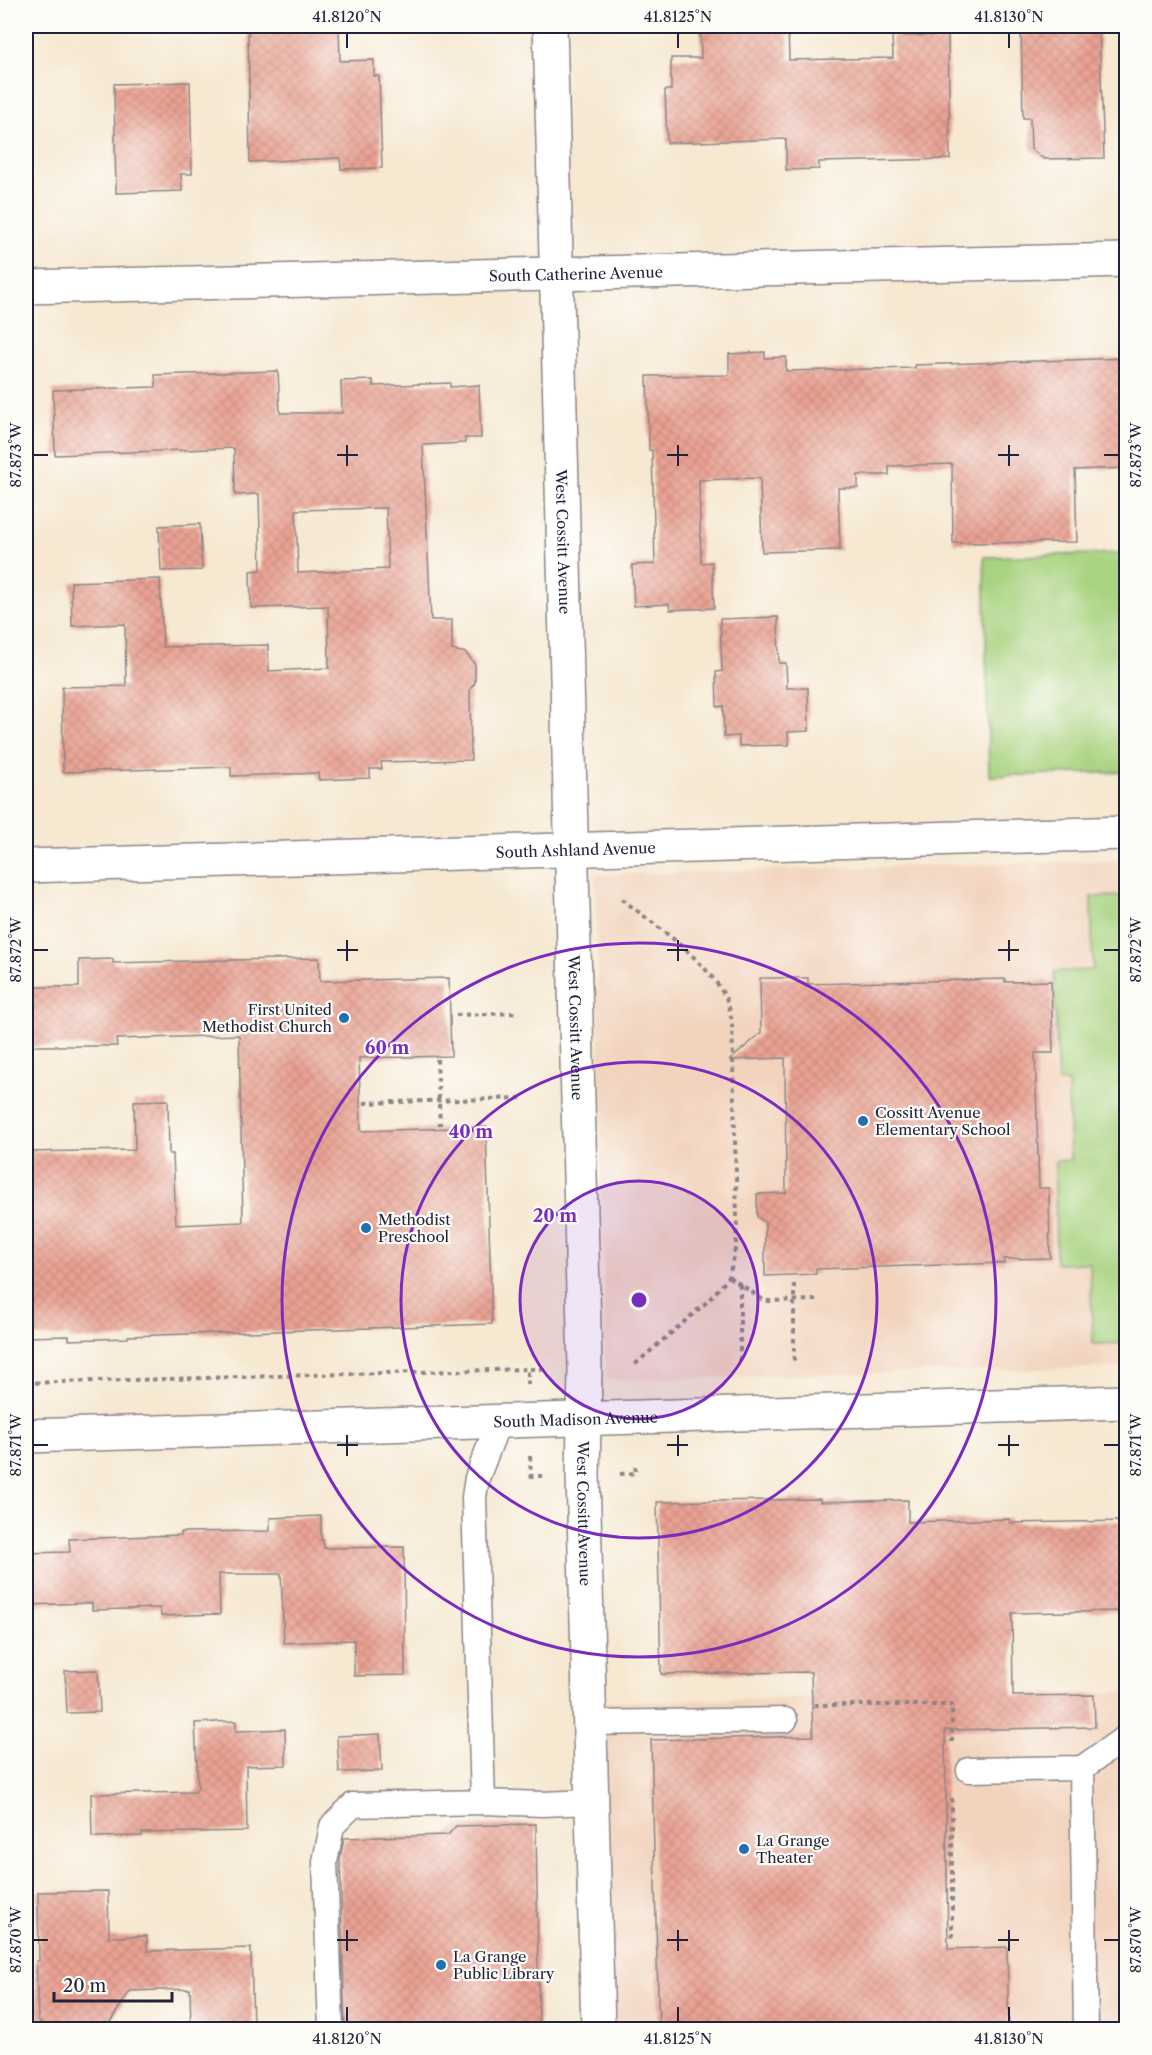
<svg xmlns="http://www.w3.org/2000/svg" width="1152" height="2055" viewBox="0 0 1152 2055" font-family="'Libre Caslon Text',serif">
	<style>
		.built { fill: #f2d4be }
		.green { fill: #a8d380; stroke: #657a5e; stroke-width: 1.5 }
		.building { fill: url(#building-cross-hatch); fill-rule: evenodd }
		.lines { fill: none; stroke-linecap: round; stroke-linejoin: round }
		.service-casing { stroke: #8c8586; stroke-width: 27 }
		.minor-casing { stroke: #8c8586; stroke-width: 36 }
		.path { stroke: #8c8586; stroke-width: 4; stroke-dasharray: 4.5 4.5; stroke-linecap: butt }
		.service { stroke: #fff; stroke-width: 24 }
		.minor { stroke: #fff; stroke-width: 33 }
		.ticks { fill: none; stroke: #22223b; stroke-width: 2 }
		.ring { fill: none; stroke: #7b2cbf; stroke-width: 3 }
		.poi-dot { fill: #1f6fb2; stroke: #fdfcf7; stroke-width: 2 }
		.labels { text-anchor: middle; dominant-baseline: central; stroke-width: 4.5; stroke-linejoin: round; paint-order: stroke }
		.street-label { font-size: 15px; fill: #22223b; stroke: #fdfcf7 }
		.poi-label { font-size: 15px; fill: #22223b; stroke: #fdfcf7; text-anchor: start }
		.centre { fill: #7b2cbf; stroke: #fdfcf7; stroke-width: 3 }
		.ring-label { font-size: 18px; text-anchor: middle; font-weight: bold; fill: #7b2cbf; stroke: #fdfcf7; stroke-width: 4.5; stroke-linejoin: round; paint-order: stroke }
		.neatline { fill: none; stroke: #22223b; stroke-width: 2 }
		.ticks-label { font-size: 15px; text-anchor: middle; fill: #22223b }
	</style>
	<defs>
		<pattern id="building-cross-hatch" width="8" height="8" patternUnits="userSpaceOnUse" patternTransform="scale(1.5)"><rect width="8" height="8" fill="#eaa293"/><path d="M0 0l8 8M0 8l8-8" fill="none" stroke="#c88b80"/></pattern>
	</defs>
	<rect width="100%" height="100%" fill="#fdfcf7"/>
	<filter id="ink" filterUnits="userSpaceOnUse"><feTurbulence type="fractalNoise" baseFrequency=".0167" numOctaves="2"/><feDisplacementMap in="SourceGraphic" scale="12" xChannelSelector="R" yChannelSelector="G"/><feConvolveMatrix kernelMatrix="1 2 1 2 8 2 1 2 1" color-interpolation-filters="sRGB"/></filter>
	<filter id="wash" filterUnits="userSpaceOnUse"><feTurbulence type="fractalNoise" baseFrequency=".008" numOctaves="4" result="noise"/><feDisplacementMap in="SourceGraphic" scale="24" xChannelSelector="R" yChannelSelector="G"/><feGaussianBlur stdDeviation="1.35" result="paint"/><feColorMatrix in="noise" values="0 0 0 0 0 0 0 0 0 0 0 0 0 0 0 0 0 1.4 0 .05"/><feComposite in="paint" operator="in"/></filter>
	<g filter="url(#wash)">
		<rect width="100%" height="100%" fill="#f6e8d1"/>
		<path class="built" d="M 1126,860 L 1126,1367 L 606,1380 L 595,875 Z
			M 1126,1692 L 1126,2029 L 609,2029 L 604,1702 Z"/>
		<path class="green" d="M 1126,553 L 1126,772 L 989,776 L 984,557 Z
			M 1126,896 L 1126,1343 L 1093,1344 L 1090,1263 L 1056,1264 L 1055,1161 L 1070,1160 L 1068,1082 L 1058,1082 L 1054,972 L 1093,970 L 1091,897 Z"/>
		<g id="blocks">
			<path class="building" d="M 248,26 L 339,26 L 340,61 L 374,60 L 374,76 L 379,76 L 382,168 L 341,169 L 340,158 L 250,162 Z
				M 700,26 L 788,26 L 789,60 L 893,58 L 892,36 L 948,35 L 950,159 L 819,162 L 819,169 L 786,170 L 786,139 L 667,143 L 665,90 L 671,90 L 671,58 L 701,58 Z
				M 1099,26 L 1104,158 L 1044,159 L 1031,149 L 1030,118 L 1023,118 L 1021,27 Z
				M 190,82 L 192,174 L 181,174 L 182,191 L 116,193 L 114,84 Z
				M 765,352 L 765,358 L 786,357 L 786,371 L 915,368 L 915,365 L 1126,358 L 1126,468 L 1075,470 L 1077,542 L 953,543 L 952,464 L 889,466 L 889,475 L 858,475 L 858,488 L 838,488 L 840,550 L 762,552 L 760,478 L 699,480 L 701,563 L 712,562 L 714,608 L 670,610 L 669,604 L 634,606 L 632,565 L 655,564 L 652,450 L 649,450 L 647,376 L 729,375 L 729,354 Z
				M 278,371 L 280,413 L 342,413 L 341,381 L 373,380 L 373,386 L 450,383 L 450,387 L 479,385 L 481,438 L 465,438 L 465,443 L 423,445 L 431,620 L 452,620 L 452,650 L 466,653 L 475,665 L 475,683 L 470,689 L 471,760 L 381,762 L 382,769 L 370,769 L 370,778 L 319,780 L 318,773 L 231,776 L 231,767 L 63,772 L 62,687 L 126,686 L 125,624 L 72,626 L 71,582 L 160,579 L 163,647 L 268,645 L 269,671 L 329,668 L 328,606 L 251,608 L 250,571 L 261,570 L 259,494 L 235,495 L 234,448 L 55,455 L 53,390 L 156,387 L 155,375 ZM 386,508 L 388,569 L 298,573 L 296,510 Z
				M 200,524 L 202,570 L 161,571 L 159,526 Z
				M 778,617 L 779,663 L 786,663 L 787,688 L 808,688 L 809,731 L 788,732 L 789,745 L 739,746 L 739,736 L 724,737 L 723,706 L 717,707 L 716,672 L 722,671 L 720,619 Z
				M 319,958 L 320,981 L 449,978 L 451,1056 L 359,1058 L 361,1131 L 486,1127 L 492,1324 L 128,1336 L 128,1338 L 69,1340 L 69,1336 L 26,1337 L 26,1152 L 135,1150 L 134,1101 L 168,1100 L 169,1154 L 173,1154 L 176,1225 L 243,1222 L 239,1035 L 116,1039 L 117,1046 L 26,1046 L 26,987 L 79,987 L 79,960 L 113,959 L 113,963 Z
				M 760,978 L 808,978 L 808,984 L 1005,979 L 1005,982 L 1051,981 L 1053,1053 L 1035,1053 L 1039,1188 L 1049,1188 L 1050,1258 L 1004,1259 L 1004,1263 L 816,1269 L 816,1274 L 765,1276 L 765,1223 L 757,1217 L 757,1194 L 786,1193 L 785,1058 L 730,1060 L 761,1033 Z
				M 820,1499 L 820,1502 L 908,1500 L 908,1522 L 1010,1519 L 1010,1523 L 1126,1521 L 1126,1611 L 1012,1613 L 1013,1696 L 1094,1695 L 1095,1727 L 945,1730 L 948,1949 L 1007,1947 L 1009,2030 L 659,2030 L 651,1740 L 813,1736 L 811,1672 L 661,1674 L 657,1502 Z
				M 321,1516 L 321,1540 L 323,1540 L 324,1548 L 404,1547 L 405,1675 L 354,1676 L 354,1640 L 284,1643 L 281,1574 L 219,1574 L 220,1614 L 161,1616 L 160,1608 L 92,1610 L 92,1603 L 26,1605 L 26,1553 L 70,1552 L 69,1539 L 181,1535 L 181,1532 L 270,1531 L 270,1518 Z
				M 98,1670 L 100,1712 L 67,1713 L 65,1671 Z
				M 236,1721 L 236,1731 L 285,1729 L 286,1765 L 246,1766 L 247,1831 L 142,1833 L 142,1836 L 92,1837 L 91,1794 L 196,1792 L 196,1789 L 198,1789 L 195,1723 Z
				M 380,1734 L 382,1771 L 339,1772 L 337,1736 Z
				M 536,1824 L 539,2030 L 345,2030 L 340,1858 L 344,1838 L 448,1835 L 456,1826 Z
				M 108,1891 L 109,1937 L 147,1936 L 147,1951 L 251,1948 L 253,2030 L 191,2030 L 190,1989 L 130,1991 L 105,2030 L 51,2030 L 38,2020 L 36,1961 L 39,1961 L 38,1892 Z"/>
		</g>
	</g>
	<g filter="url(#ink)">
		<use href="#blocks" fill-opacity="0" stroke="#8c8586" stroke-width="1.5"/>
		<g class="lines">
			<defs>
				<path id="service" d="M 499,1421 L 477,1478 L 474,1497 L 483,1802 L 542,1804 L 592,1802
					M 590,1723 L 785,1720
					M 969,1770 L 1082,1768
					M 331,2030 L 325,1862 L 332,1826 L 353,1805 L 483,1802
					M 1086,2030 L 1082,1768 L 1126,1737"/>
				<g id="minor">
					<path id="s1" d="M 550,26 L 585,1368 L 583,1475 L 598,2030"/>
					<path id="s2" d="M 26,287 L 1126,260"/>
					<path id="s3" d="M 26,866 L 1126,833"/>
					<path id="s4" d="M 26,1436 L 1126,1402"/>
				</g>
			</defs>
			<use href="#service" class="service-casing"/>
			<use href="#minor" class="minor-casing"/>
			<path class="path" d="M 622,899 C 658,928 703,956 726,998 C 729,1005 730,1013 732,1021 L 737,1217 L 736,1245 L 729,1277 L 708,1301 L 632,1367
				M 456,1015 L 519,1013
				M 437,1059 L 440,1125
				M 364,1103 L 521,1098
				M 729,1277 L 765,1301 L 818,1300
				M 740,1284 L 740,1364
				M 794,1284 L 794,1362
				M 26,1383 L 528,1369
				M 528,1385 L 528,1369 L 547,1369
				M 530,1456 L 531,1476 L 545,1476
				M 620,1474 L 636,1473 L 635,1464
				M 814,1705 L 952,1705 L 952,1742
				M 952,1798 L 952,1938"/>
			<use href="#service" class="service"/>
			<use href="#minor" class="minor"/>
		</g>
	</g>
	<path class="ticks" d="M 347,33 L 347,48M 678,33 L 678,48M 1009,33 L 1009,48M 347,445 L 347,466M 678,445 L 678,466M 1009,445 L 1009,466M 33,455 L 48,455M 337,455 L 358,455M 667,455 L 688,455M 998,455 L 1019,455M 1104,455 L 1119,455M 347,940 L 347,961M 678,940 L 678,961M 1009,940 L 1009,961M 33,950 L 48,950M 337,950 L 358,950M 667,950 L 688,950M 998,950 L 1019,950M 1104,950 L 1119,950M 347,1435 L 347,1456M 678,1435 L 678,1456M 1009,1435 L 1009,1456M 33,1445 L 48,1445M 337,1445 L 358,1445M 667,1445 L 688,1445M 998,1445 L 1019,1445M 1104,1445 L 1119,1445M 347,1930 L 347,1951M 678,1930 L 678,1951M 1009,1930 L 1009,1951M 33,1940 L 48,1940M 337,1940 L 358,1940M 667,1940 L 688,1940M 998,1940 L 1019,1940M 1104,1940 L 1119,1940M 347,2007 L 347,2022M 678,2007 L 678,2022M 1009,2007 L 1009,2022"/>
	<circle cx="639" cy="1300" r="119" fill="#7b2cbf" fill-opacity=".12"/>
	<g class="ring">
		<circle cx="639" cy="1300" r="119"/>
		<circle cx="639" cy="1300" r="238"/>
		<circle cx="639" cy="1300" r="357"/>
	</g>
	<g class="poi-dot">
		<circle cx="344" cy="1018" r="6"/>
		<circle cx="863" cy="1121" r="6"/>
		<circle cx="366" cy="1228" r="6"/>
		<circle cx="744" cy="1849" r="6"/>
		<circle cx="441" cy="1965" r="6"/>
	</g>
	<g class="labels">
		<g class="street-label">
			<text stroke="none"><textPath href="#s2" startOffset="550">South Catherine Avenue</textPath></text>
			<text stroke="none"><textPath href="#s1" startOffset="516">West Cossitt Avenue</textPath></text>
			<text stroke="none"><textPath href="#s3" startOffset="550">South Ashland Avenue</textPath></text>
			<text stroke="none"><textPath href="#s1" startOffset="1002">West Cossitt Avenue</textPath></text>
			<text stroke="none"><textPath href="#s4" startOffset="550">South Madison Avenue</textPath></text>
			<text stroke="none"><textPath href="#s1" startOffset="1488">West Cossitt Avenue</textPath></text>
		</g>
		<g class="poi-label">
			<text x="332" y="1009" text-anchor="end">First United<tspan x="332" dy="17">Methodist Church</tspan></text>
			<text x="875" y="1112">Cossitt Avenue<tspan x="875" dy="17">Elementary School</tspan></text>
			<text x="378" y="1219">Methodist<tspan x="378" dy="17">Preschool</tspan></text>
			<text x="756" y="1840">La Grange<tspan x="756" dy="17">Theater</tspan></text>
			<text x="453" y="1956">La Grange<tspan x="453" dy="17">Public Library</tspan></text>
		</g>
	</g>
	<circle cx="639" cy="1300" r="9" class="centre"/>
	<g class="ring-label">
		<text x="387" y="1054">60 m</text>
		<text x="471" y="1138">40 m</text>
		<text x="555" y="1222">20 m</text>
	</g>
	<rect width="1152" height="2055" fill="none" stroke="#fdfcf7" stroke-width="66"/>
	<path d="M54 1992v9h118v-9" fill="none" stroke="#22223b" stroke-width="3"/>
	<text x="63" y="1992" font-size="18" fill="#22223b" stroke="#fdfcf7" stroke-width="4.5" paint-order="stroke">20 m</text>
	<rect x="33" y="33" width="1086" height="1989" class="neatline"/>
	<g class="ticks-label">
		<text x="347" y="22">41.8120°N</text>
		<text x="678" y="22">41.8125°N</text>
		<text x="1009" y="22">41.8130°N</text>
		<text transform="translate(1136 455) rotate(-90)" y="5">87.873°W</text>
		<text transform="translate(16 455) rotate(-90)" y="5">87.873°W</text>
		<text transform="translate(16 950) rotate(-90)" y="5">87.872°W</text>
		<text transform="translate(1136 950) rotate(-90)" y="5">87.872°W</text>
		<text transform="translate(16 1445) rotate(-90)" y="5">87.871°W</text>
		<text transform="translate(1136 1445) rotate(-90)" y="5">87.871°W</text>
		<text transform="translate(1136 1940) rotate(-90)" y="5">87.870°W</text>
		<text transform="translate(16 1940) rotate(-90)" y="5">87.870°W</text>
		<text x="347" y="2044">41.8120°N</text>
		<text x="678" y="2044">41.8125°N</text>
		<text x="1009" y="2044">41.8130°N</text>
	</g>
</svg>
